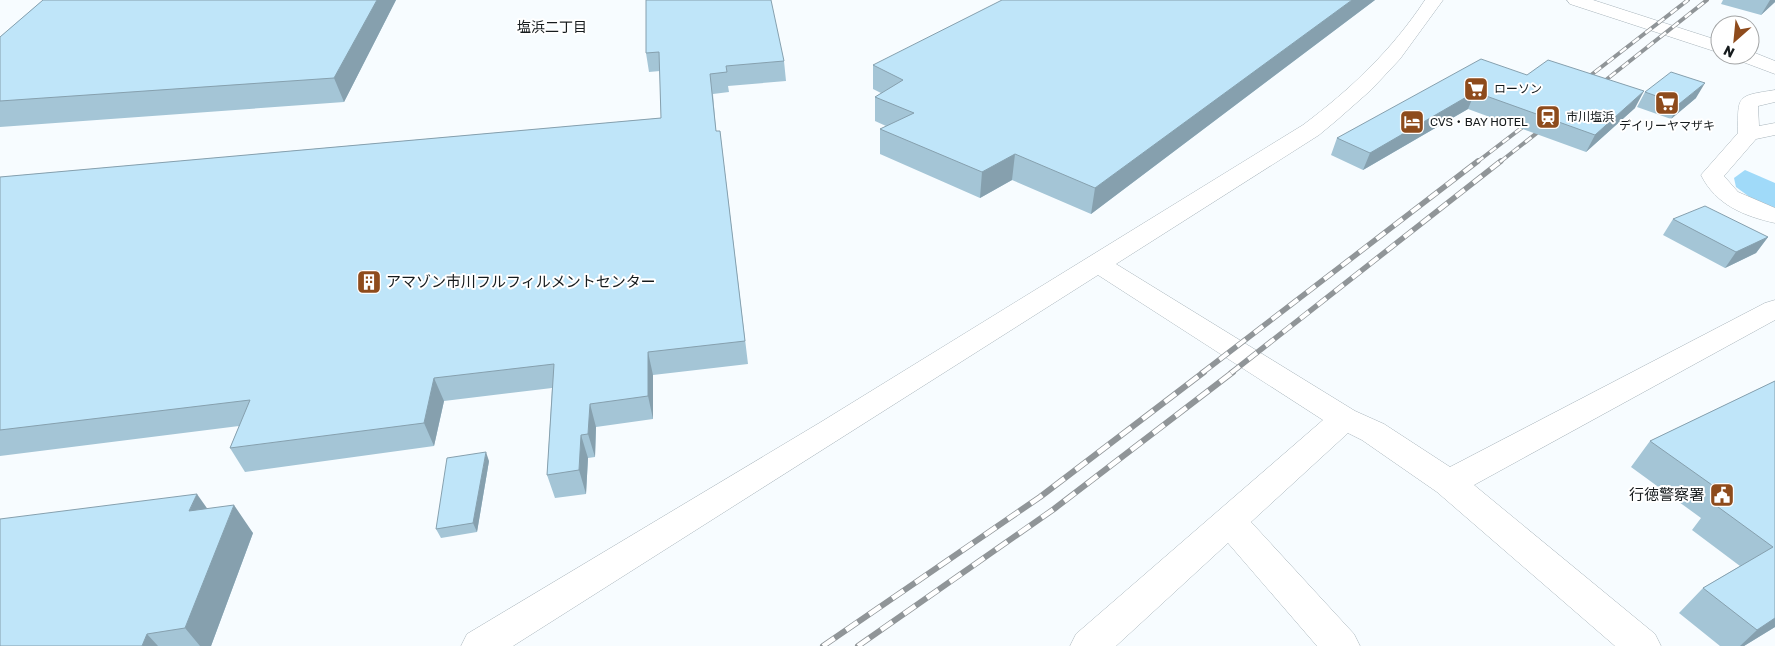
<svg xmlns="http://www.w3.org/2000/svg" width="1775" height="646" viewBox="0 0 1775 646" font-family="Rubik,'Noto Sans JP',sans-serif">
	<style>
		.green { fill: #a0daf9 }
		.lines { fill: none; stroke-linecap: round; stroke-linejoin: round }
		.minor-casing { stroke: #a8b4bb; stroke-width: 1 }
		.minor { fill: #fff; fill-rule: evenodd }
		.rail-far2-casing { stroke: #909598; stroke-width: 4 }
		.rail-far1-casing { stroke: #909598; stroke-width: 5.5 }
		.rail-casing { stroke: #909598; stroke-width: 6 }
		.rail-far2 { stroke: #fff; stroke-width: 2.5; stroke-dasharray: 8; stroke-linecap: butt }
		.rail-far1 { stroke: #fff; stroke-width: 4; stroke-dasharray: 11; stroke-linecap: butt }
		.rail { stroke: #fff; stroke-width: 4.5; stroke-dasharray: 14; stroke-linecap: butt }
		.wall { fill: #a4c5d6 }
		.shaded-wall { fill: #86a0ae }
		.building { fill: #bfe5f9; stroke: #86a0ae }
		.labels { text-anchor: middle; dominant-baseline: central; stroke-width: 4; stroke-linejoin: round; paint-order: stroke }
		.far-poi-label { font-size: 12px; fill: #161b1d; stroke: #fff; text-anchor: start }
		.far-neighbourhood-label { font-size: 14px; fill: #161b1d; stroke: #fff }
		.poi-label { font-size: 15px; fill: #161b1d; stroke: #fff; text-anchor: start }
	</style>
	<rect width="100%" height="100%" fill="#f7fcff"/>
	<path class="green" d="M 1745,170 L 1775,183 L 1775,208 L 1751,198 L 1736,187 L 1734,178 Z"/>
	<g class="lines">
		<defs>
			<path id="minor" d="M 1425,0 L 1443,0 L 1400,59 L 1371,90 L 1337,120 L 1319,135 L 1116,264 L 1355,411 L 1384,424 L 1450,467 L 1765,303 L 1775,300 L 1775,320 L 1474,485 L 1655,634 L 1661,646 L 1615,646 L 1437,492 L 1362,440 L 1348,433 L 1251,522 L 1354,634 L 1360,646 L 1317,646 L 1228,543 L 1116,646 L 1070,646 L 1076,634 L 1323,420 L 1098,275 L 513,646 L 461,646 L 467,634 L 821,422 L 1303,125 C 1351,89 1392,50 1425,0 Z
				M 1567,0 L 1593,0 L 1720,41 L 1720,53 L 1570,4 Z
				M 1750,51 L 1775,61 L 1775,74 L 1735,59 L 1733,55 L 1750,55 Z
				M 1775,90 L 1775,102 L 1758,106 L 1759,126 L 1775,123 L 1775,135 L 1756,139 L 1724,176 L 1738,192 L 1775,208 L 1775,223 C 1744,216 1716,205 1701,175 L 1738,133 C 1738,95 1736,96 1775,90 Z"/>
		</defs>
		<use href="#minor" class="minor-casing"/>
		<use href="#minor" class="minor"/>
		<defs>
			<path id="rail-far2" d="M 1582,82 L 1688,0
				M 1597,87 L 1707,0
				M 1477,162 L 1532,120
				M 1500,162 L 1547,125"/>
			<path id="rail-far1" d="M 1202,373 L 1478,161
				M 1231,373 L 1501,161"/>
			<path id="rail" d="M 823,646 L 1040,497 L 1204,372
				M 858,646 L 1054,509 L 1233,372"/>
		</defs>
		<use href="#rail-far2" class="rail-far2-casing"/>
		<use href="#rail-far1" class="rail-far1-casing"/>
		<use href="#rail" class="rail-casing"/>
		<use href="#rail-far2" class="rail-far2"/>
		<use href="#rail-far1" class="rail-far1"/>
		<use href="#rail" class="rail"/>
	</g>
	<path class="wall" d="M 43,0 L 396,0 L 344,102 L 0,127 L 0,37 Z
		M 646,0 L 784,61 L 786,81 L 728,86 L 729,92 L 713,94 L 716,131 L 720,131 L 748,364 L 653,375 L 653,419 L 596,427 L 595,457 L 588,458 L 586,494 L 555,498 L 547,475 L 552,388 L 444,401 L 434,446 L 245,472 L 230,448 L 239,426 L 0,456 L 0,177 L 661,118 L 660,71 L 649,72 L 646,53 Z
		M 1375,0 L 1091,214 L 1012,180 L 980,198 L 880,154 L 880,129 L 886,126 L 875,121 L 875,97 L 881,93 L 873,89 L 873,65 Z
		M 1723,0 L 1775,0 L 1775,2 L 1761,15 L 1721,4 Z
		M 1527,75 L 1635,108 L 1586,152 L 1468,109 L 1363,170 L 1331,155 L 1337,138 Z
		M 1645,92 L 1696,98 L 1671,119 L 1637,107 Z
		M 1673,219 L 1768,237 L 1756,253 L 1725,268 L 1663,235 Z
		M 1775,381 L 1775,627 L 1744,646 L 1720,646 L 1679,613 L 1703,588 L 1740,566 L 1692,530 L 1701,518 L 1631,467 L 1650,441 Z
		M 489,461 L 477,532 L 441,538 L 436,529 Z
		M 208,509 L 253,533 L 211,646 L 0,646 Z"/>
	<path class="shaded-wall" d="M 377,0 L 396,0 L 344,102 L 334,78 Z
		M 1352,0 L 1375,0 L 1091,214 L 1095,188 Z
		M 1770,0 L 1775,0 L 1775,2 L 1761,15 Z
		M 1705,83 L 1696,98 L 1671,119 L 1679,104 Z
		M 1644,91 L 1635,108 L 1586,152 L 1595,135 Z
		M 1475,92 L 1468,109 L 1363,170 L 1370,153 Z
		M 1015,154 L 1012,180 L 980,198 L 982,172 Z
		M 1768,237 L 1756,253 L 1725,268 L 1736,252 Z
		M 648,352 L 653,375 L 653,419 L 648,396 Z
		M 434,378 L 444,401 L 434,446 L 424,423 Z
		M 590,404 L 596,427 L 595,457 L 588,434 Z
		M 581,435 L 588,458 L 586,494 L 579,470 Z
		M 486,452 L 489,461 L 477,532 L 473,523 Z
		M 197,494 L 216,521 L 189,511 Z
		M 234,505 L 253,533 L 211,646 L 200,646 L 185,628 Z
		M 1775,618 L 1775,627 L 1744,646 L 1740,646 L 1757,630 Z
		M 147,634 L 158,646 L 142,646 Z"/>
	<path class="building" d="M 43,0 L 377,0 L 334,78 L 0,101 L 0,37 Z
		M 646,0 L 771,0 L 784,61 L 726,66 L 727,72 L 710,74 L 716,131 L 720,131 L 745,341 L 648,352 L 648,396 L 590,404 L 588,434 L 581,435 L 579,470 L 547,475 L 554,364 L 434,378 L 424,423 L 230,448 L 250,400 L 0,430 L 0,177 L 661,118 L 659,52 L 646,53 Z
		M 1002,0 L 1352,0 L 1095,188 L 1015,154 L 982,172 L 880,129 L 914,113 L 875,97 L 903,80 L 873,65 Z
		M 1481,59 L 1527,75 L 1548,60 L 1644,91 L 1595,135 L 1475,92 L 1370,153 L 1337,138 Z
		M 1671,72 L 1705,83 L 1679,104 L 1645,92 Z
		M 1705,206 L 1768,237 L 1736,252 L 1673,219 Z
		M 1775,381 L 1775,618 L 1757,630 L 1703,588 L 1773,547 L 1714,504 L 1729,497 L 1650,441 Z
		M 486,452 L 473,523 L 436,529 L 447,458 Z
		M 197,494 L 189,511 L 234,505 L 185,628 L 147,634 L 142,646 L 0,646 L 0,519 Z"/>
	<defs>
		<symbol id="supermarket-square" viewBox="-11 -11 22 22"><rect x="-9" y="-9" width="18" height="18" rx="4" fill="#8e4b1c" stroke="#fff"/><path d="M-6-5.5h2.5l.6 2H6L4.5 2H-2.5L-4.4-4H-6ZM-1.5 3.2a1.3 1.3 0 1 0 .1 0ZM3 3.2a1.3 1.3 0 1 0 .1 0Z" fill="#fff"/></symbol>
		<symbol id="station-square" viewBox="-11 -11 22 22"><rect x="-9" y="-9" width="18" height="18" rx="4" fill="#8e4b1c" stroke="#fff"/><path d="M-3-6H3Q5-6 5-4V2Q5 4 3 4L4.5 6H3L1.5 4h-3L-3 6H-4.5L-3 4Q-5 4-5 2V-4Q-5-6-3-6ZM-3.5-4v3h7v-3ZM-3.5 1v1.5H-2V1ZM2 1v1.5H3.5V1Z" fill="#fff"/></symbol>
		<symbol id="hotel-square" viewBox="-11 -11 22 22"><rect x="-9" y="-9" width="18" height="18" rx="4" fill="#8e4b1c" stroke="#fff"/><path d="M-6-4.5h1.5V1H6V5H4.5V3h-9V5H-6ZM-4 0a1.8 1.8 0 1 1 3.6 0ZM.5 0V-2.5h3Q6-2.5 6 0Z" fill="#fff"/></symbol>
		<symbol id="building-square" viewBox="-11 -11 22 22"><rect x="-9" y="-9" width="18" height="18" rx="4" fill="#8e4b1c" stroke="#fff"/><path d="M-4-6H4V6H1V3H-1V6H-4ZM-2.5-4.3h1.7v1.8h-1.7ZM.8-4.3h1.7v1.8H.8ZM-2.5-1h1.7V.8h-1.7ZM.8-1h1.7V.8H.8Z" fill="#fff"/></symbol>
		<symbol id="civic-square" viewBox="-11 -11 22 22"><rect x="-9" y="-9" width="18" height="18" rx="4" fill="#8e4b1c" stroke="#fff"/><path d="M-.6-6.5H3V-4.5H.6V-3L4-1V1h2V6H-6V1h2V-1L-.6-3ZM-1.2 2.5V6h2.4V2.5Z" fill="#fff"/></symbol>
	</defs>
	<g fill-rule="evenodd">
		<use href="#supermarket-square" x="1462" y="75" width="28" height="28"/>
		<use href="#supermarket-square" x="1653" y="89" width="28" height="28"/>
		<use href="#station-square" x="1534" y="103" width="28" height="28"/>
		<use href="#hotel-square" x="1398" y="108" width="28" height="28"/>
		<use href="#building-square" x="355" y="268" width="28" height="28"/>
		<use href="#civic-square" x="1708" y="481" width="28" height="28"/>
	</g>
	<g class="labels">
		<g class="far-poi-label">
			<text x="1494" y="89">ローソン</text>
			<text x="1566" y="117">市川塩浜</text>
			<text x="1430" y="122">CVS・BAY HOTEL</text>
			<text x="1667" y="126" text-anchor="middle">デイリーヤマザキ</text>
		</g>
		<g class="far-neighbourhood-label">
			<text x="552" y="27">塩浜二丁目</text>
		</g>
		<g class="poi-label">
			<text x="386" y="282">アマゾン市川フルフィルメントセンター</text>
			<text x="1704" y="495" text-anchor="end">行徳警察署</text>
		</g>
	</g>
	<g transform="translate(1735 40) rotate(207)"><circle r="24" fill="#ffffff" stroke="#a2a4a5"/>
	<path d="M0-4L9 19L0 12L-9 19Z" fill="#8e4b1c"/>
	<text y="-8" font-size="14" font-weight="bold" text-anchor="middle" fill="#161b1d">N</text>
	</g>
</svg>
